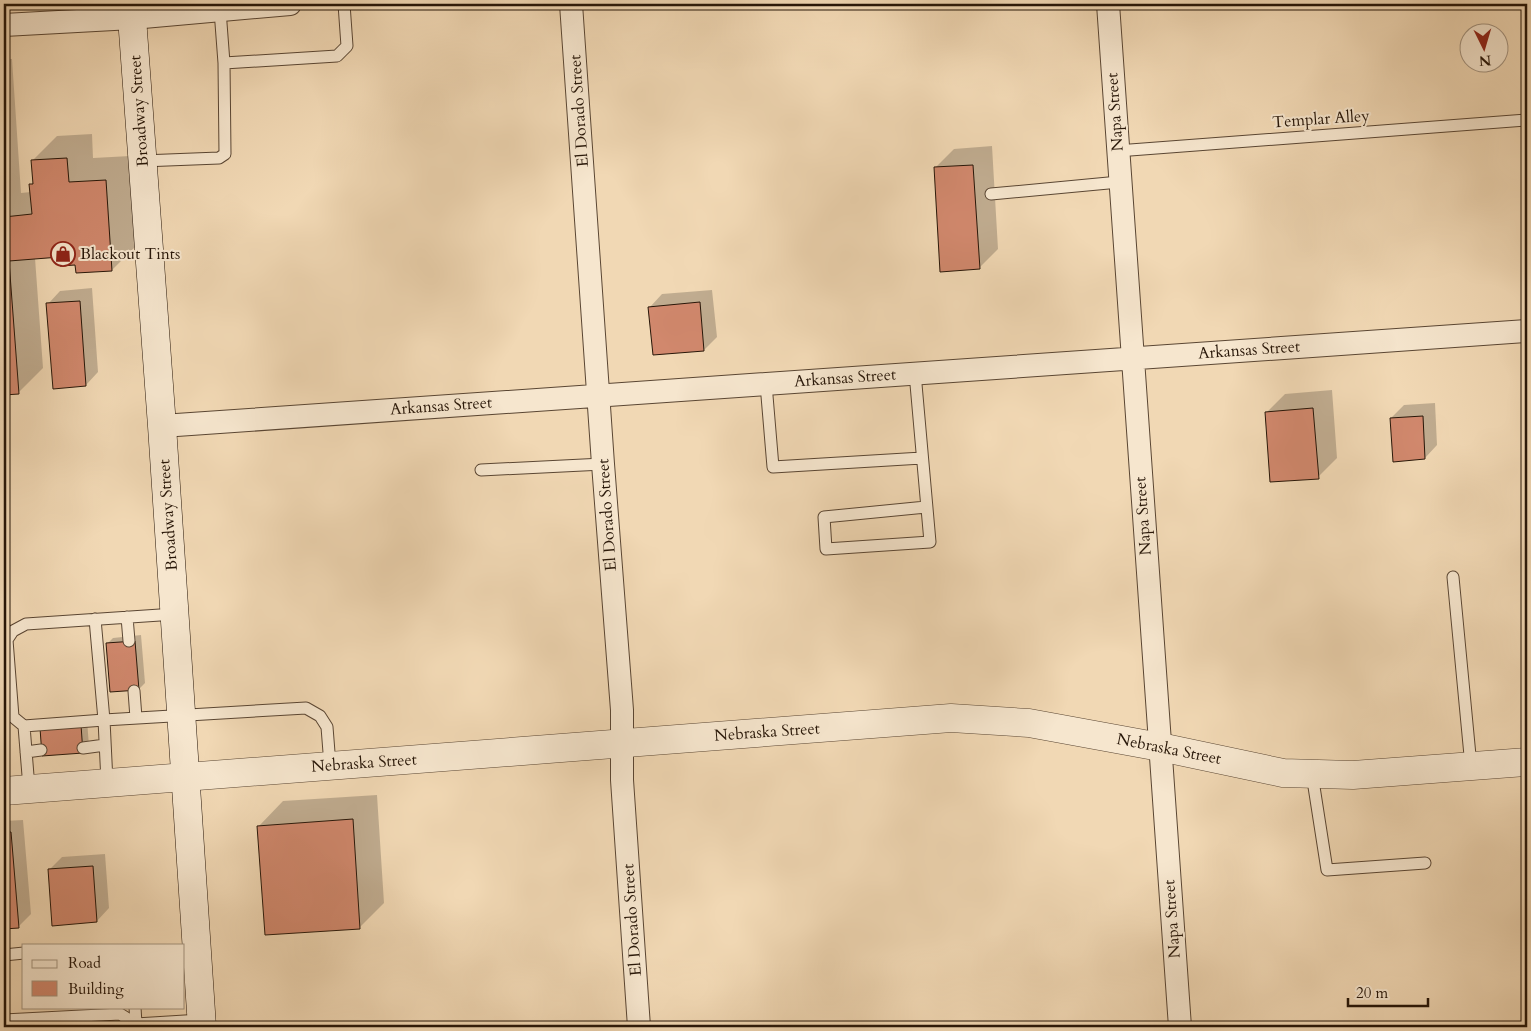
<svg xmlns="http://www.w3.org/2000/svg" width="1531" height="1031" viewBox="0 0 1531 1031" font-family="Cardo,serif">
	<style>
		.shadow { fill: #0003 }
		.building { fill: #d1886d; stroke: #271608 }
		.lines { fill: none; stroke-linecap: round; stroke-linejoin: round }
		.service-casing { stroke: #5a4633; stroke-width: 13 }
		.minor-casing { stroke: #5a4633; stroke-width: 24 }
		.tertiary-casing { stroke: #5a4633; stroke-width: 29 }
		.secondary-casing { stroke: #271608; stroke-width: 29 }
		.service { stroke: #f6e6ce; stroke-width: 11 }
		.minor { stroke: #f6e6ce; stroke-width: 22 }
		.tertiary { stroke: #f6e6ce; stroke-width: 28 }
		.secondary { stroke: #f6e6ce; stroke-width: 28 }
		.labels { text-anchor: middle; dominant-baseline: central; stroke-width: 4; stroke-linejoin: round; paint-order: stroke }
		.street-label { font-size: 16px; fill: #271608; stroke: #f6e6ce }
		.poi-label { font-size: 16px; fill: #271608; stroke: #f6e6ce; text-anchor: start }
	</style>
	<rect width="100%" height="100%" fill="#f1d8b4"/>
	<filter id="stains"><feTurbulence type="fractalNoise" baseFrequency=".004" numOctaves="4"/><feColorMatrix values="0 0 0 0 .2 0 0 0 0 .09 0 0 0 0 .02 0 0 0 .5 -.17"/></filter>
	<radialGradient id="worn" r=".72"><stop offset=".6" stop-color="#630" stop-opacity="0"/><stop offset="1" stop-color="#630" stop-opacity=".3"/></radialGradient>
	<path class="shadow" d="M 4,59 L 12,59 L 21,193 L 31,192 L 31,185 L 34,181 L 32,161 L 57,136 L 92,134 L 93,158 L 130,156 L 137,245 L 112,270 L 77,272 L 76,264 L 61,256 L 35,258 L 43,368 L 18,393 L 4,394 Z
		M 992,146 L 998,249 L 979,268 L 935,168 L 954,149 Z
		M 92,288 L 98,372 L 86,385 L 48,304 L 60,291 Z
		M 712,290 L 717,337 L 704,350 L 650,307 L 662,294 Z
		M 1332,390 L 1337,458 L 1318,477 L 1266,413 L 1285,394 Z
		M 1435,403 L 1437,445 L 1425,458 L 1391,418 L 1404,405 Z
		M 141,635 L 145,683 L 139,689 L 107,644 L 113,638 Z
		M 87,720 L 89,746 L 82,752 L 48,723 Z
		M 377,795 L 384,903 L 359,928 L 259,826 L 283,801 Z
		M 23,820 L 31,914 L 18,927 L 4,928 L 4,821 Z
		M 105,854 L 109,908 L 97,921 L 49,870 L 62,857 Z"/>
	<path class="building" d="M 67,158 L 69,182 L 106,180 L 112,271 L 76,273 L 75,265 L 60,266 L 60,257 L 9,261 L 19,394 L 4,395 L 4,217 L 32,214 L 29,184 L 33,184 L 31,160 Z
		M 973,165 L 980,269 L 940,272 L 934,167 Z
		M 80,301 L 86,386 L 53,389 L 46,303 Z
		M 700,302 L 704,351 L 653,355 L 648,307 Z
		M 1313,408 L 1319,479 L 1270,482 L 1265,412 Z
		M 1423,416 L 1425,459 L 1393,462 L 1390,418 Z
		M 135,641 L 139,690 L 110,692 L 106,643 Z
		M 81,725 L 83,753 L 42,756 L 40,728 Z
		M 353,819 L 360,929 L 265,935 L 257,826 Z
		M 4,832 L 11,832 L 19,928 L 4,929 Z
		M 93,866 L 97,922 L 52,926 L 48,869 Z"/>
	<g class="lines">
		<defs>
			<path id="service" d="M 220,10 L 224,63
				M 1117,151 L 1527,120
				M 142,161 L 219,158 L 225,154 L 224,63 L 337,56 L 347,46 L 344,4
				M 991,194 L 1119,182
				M 915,373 L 930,542 L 826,549 L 824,517 L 926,507
				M 766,384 L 773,467 L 922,458
				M 481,470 L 603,464
				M 1453,577 L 1471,766
				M 127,617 L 129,641
				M 95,619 L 104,720 L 24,726 L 13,717 L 7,640 L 13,631 L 26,624 L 175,614
				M 134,691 L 136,718
				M 24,726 L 29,788
				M 83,748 L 105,745
				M 26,752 L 41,750
				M 1312,774 L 1327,870 L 1425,863
				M 107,782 L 104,720 L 306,708 L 320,716 L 327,727 L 330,765
				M 4,955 L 24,953
				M 135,1007 L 136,1024
				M 4,1020 L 120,1014 L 136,1024 L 201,1020"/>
			<path id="minor" d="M 571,4 L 603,464 L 622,710 L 622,780 L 639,1027
				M 1108,4 L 1180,1027
				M 4,25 L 132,18 L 290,4
				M 162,426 L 1527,331"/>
			<path id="tertiary" d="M 4,791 L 951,718 L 1029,723 L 1160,747 L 1283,773 L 1353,775 L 1527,762"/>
			<path id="secondary" d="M 131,4 L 162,426 L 202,1027"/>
		</defs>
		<use href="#service" class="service-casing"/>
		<use href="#minor" class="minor-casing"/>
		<use href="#tertiary" class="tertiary-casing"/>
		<use href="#secondary" class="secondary-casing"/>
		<use href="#service" class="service"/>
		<use href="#minor" class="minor"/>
		<use href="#tertiary" class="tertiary"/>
		<use href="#secondary" class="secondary"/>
	</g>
	<defs>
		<symbol id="shop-ring" viewBox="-11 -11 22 22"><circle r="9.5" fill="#f6e6ce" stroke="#8f2418" stroke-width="1.5"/><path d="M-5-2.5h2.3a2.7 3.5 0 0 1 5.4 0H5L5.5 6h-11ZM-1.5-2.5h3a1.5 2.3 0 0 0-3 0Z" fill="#8f2418"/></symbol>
	</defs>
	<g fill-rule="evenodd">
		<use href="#shop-ring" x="49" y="240" width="28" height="28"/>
	</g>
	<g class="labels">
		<g class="street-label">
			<text transform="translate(139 111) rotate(-94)">Broadway Street</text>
			<text transform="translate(579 111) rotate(-94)">El Dorado Street</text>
			<text transform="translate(1115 112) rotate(-94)">Napa Street</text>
			<text transform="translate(1321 119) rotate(-4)">Templar Alley</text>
			<text transform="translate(1249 350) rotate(-4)">Arkansas Street</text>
			<text transform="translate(845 378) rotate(-4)">Arkansas Street</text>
			<text transform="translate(441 406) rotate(-4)">Arkansas Street</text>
			<text transform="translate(168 515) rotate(-94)">Broadway Street</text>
			<text transform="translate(607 515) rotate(-94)">El Dorado Street</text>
			<text transform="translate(1143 516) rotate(-94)">Napa Street</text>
			<text transform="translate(767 732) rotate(-4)">Nebraska Street</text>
			<text transform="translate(1169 749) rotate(11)">Nebraska Street</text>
			<text transform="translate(364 763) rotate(-4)">Nebraska Street</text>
			<text transform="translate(1172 919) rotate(-94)">Napa Street</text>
			<text transform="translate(632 920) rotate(-94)">El Dorado Street</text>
		</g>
		<g class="poi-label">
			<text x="80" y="254">Blackout Tints</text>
		</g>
	</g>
	<rect width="1531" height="1031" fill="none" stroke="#f1d8b4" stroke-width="20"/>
	<rect x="5" y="5" width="1521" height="1021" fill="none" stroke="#271608" stroke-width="2.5"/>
	<rect x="10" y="10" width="1511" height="1011" fill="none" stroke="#271608"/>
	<rect x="22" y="944" width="162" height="65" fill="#f6e6ce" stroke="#a3937f"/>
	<rect x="32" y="960" width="25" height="8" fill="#f6e6ce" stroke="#a3937f"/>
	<text x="68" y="968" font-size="15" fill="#271608">Road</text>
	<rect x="32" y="981" width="25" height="15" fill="#d1886d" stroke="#a3937f"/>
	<text x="68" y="994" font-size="15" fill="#271608">Building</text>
	<g transform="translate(1484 48) rotate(175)"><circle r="24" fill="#f6e6ce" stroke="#a3937f"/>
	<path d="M0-4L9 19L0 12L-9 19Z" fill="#8f2418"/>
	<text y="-8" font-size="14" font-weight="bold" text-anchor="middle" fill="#271608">N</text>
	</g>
	<path d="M1348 998v8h80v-8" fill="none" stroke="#271608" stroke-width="2.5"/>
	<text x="1356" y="998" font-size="15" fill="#271608" stroke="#f6e6ce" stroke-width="4" paint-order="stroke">20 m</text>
	<rect width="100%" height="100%" filter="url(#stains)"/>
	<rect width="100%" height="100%" fill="url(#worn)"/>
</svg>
